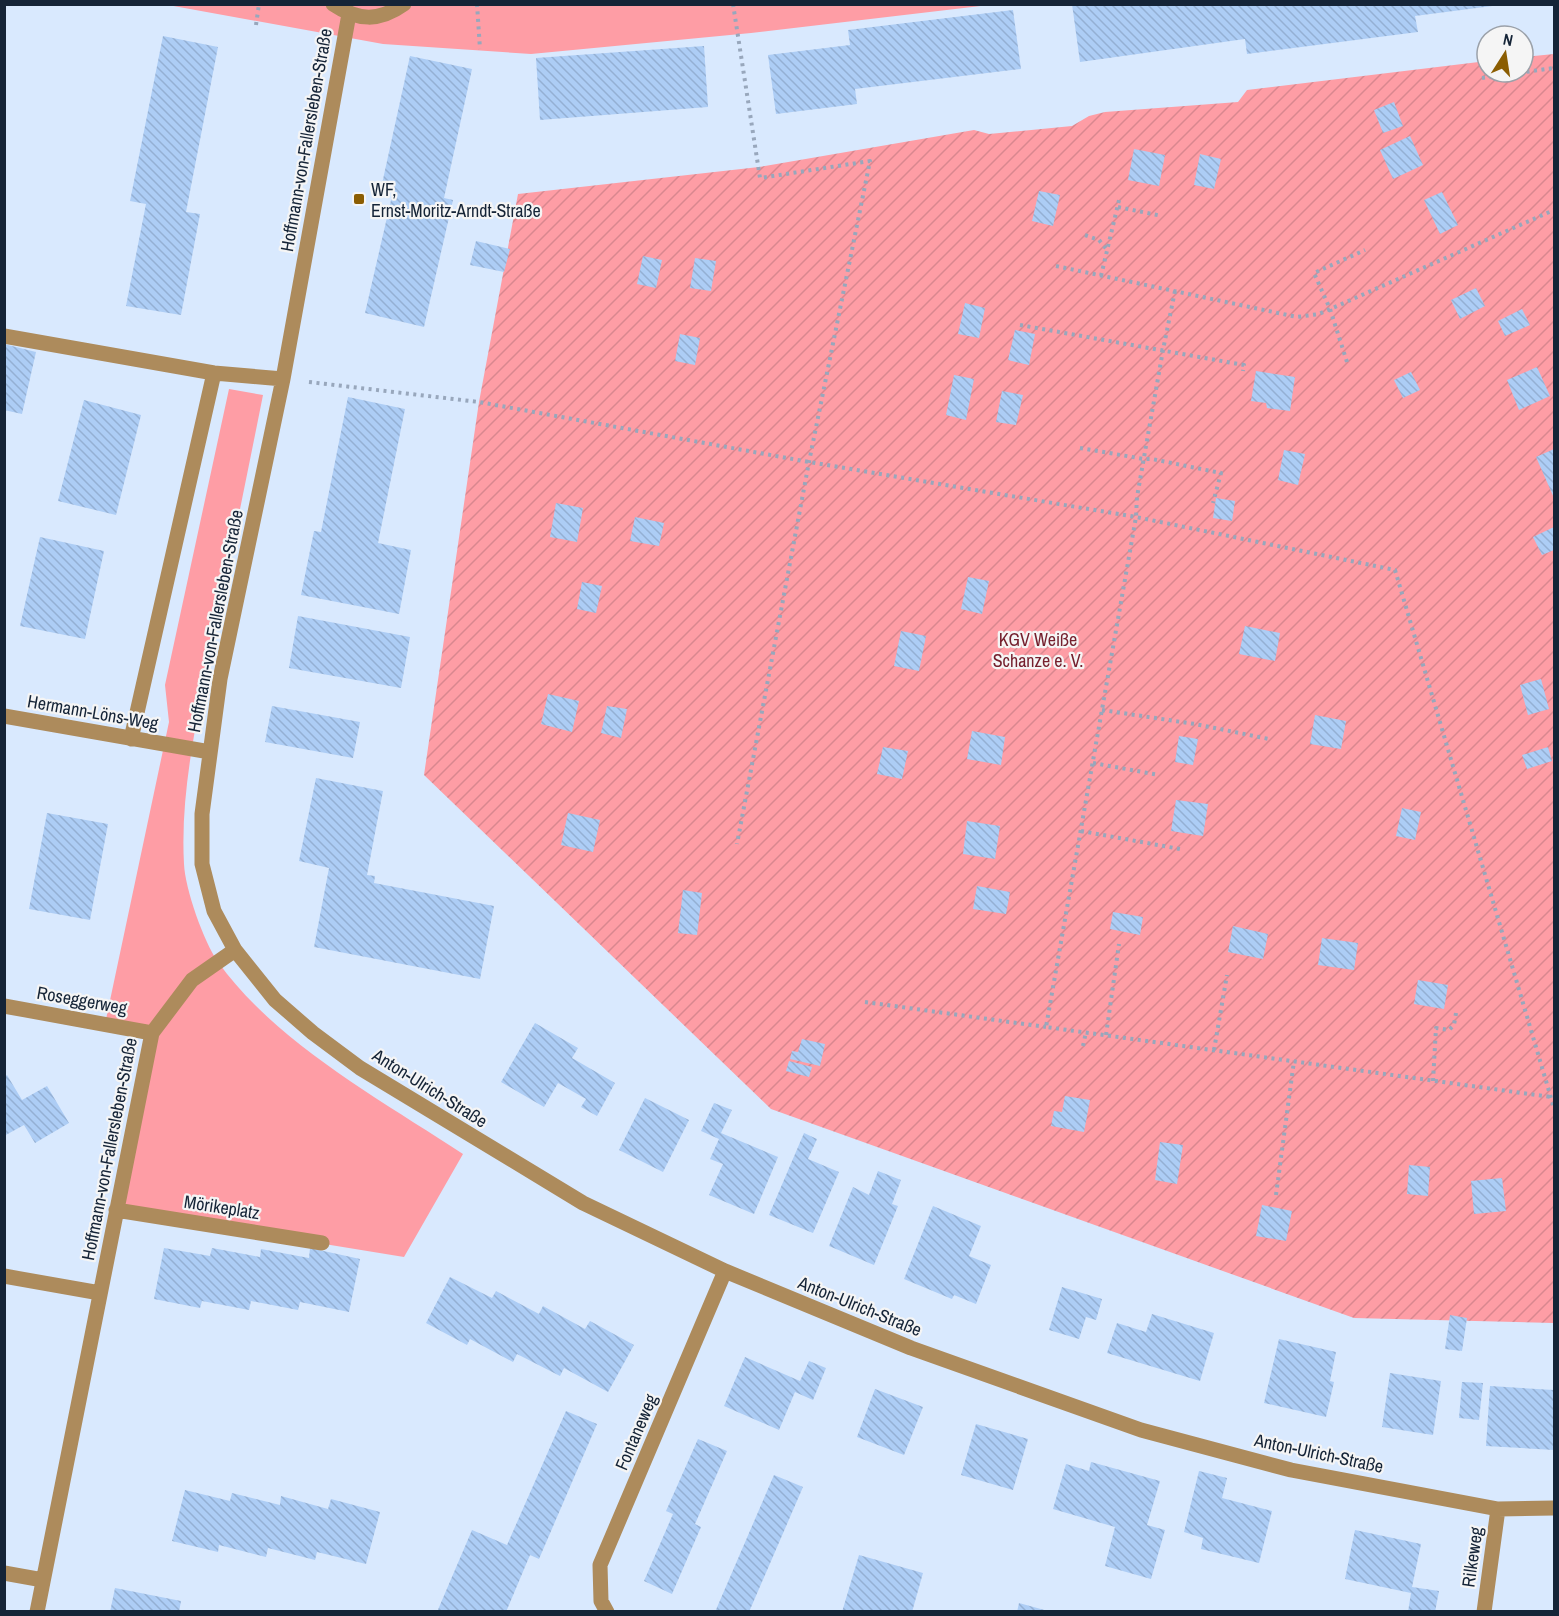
<svg xmlns="http://www.w3.org/2000/svg" width="1559" height="1616" viewBox="0 0 1559 1616" font-family="'Archivo Narrow',sans-serif">
	<style>
		.grass { fill: #fe9da5 }
		.garden { fill: url(#garden-furrows) }
		.building { fill: url(#building-back-hatch) }
		.lines { fill: none; stroke-linecap: round; stroke-linejoin: round }
		.path { stroke: #98a7bc; stroke-width: 4; stroke-dasharray: 3 4.5; stroke-linecap: butt }
		.minor { stroke: #ad8b5c; stroke-width: 15 }
		.poi-dot { fill: #8b5d02; stroke: #f5f5f5; stroke-width: 2 }
		.labels { text-anchor: middle; dominant-baseline: central; stroke-width: 4.5; stroke-linejoin: round; paint-order: stroke }
		.street-label { font-size: 18px; fill: #152437; stroke: #f5f5f5 }
		.poi-label { font-size: 18px; fill: #152437; stroke: #f5f5f5; text-anchor: start }
		.park-label { font-size: 18px; fill: #75202e; stroke: #f5f5f5 }
	</style>
	<defs>
		<pattern id="garden-furrows" width="10" height="10" patternUnits="userSpaceOnUse" patternTransform="scale(1.5)"><rect width="10" height="10" fill="#fe9da5"/><path d="M-1 1l2-2M0 10L10 0M9 11l2-2" fill="none" stroke="#d9878f"/></pattern>
		<pattern id="building-back-hatch" width="6" height="6" patternUnits="userSpaceOnUse" patternTransform="scale(1.5)"><rect width="6" height="6" fill="#adcdf5"/><path d="M-1 5l2 2M0 0l6 6M5-1l2 2" fill="none" stroke="#94b0d3"/></pattern>
	</defs>
	<rect width="100%" height="100%" fill="#d9e9fe"/>
	<path class="grass" d="M 168,5 L 989,5 L 751,33 L 531,54 L 383,44 Z
		M 229,389 L 263,395 C 246,480 229,564 211,649 C 197,719 180,792 184,864 C 185,889 204,942 218,962 C 276,1043 381,1100 463,1154 L 404,1257 L 116,1210 L 152,1033 L 105,1024 L 169,722 L 165,685 Z"/>
	<path class="garden" d="M 1554,54 L 1554,1323 L 1354,1318 L 771,1109 L 424,775 L 479,402 L 518,194 L 759,167 L 974,130 L 989,134 L 1072,126 L 1089,116 L 1105,112 L 1238,102 L 1247,90 L 1487,61 L 1487,72 L 1523,72 L 1523,57 Z"/>
	<path class="building" d="M 1072,4 L 1492,4 L 1492,6 L 1415,16 L 1418,32 L 1247,54 L 1245,39 L 1080,62 Z
		M 1013,10 L 1021,69 L 855,89 L 857,104 L 776,114 L 768,55 L 850,45 L 848,30 Z
		M 163,36 L 218,47 L 186,212 L 200,214 L 181,315 L 126,306 L 146,204 L 130,201 Z
		M 704,46 L 708,107 L 540,120 L 536,58 Z
		M 410,56 L 472,69 L 444,198 L 453,200 L 424,327 L 365,313 L 394,187 L 382,184 Z
		M 1394,102 L 1403,126 L 1383,133 L 1374,110 Z
		M 1410,136 L 1423,165 L 1393,179 L 1380,150 Z
		M 1134,149 L 1165,155 L 1159,186 L 1128,180 Z
		M 1200,154 L 1221,159 L 1214,189 L 1194,185 Z
		M 1039,191 L 1060,195 L 1053,226 L 1032,221 Z
		M 1442,192 L 1458,225 L 1440,234 L 1424,200 Z
		M 476,241 L 510,249 L 504,272 L 470,265 Z
		M 643,256 L 662,260 L 656,288 L 637,284 Z
		M 695,258 L 716,261 L 711,291 L 690,288 Z
		M 1476,288 L 1485,306 L 1460,319 L 1451,300 Z
		M 965,303 L 985,308 L 979,338 L 958,334 Z
		M 1522,309 L 1530,325 L 1505,336 L 1498,321 Z
		M 1015,330 L 1035,334 L 1029,365 L 1008,360 Z
		M 680,334 L 700,338 L 695,365 L 675,361 Z
		M 4,344 L 36,352 L 22,414 L 4,410 Z
		M 1537,367 L 1550,396 L 1519,410 L 1507,380 Z
		M 1256,371 L 1295,377 L 1290,411 L 1267,408 L 1266,403 L 1251,401 Z
		M 1411,372 L 1420,390 L 1403,398 L 1394,380 Z
		M 954,375 L 974,379 L 966,420 L 946,415 Z
		M 1002,391 L 1023,395 L 1016,425 L 996,422 Z
		M 348,397 L 405,409 L 378,543 L 411,550 L 399,614 L 301,595 L 314,531 L 321,532 Z
		M 84,400 L 141,415 L 116,515 L 58,501 Z
		M 1554,449 L 1554,498 L 1536,457 Z
		M 1284,450 L 1305,454 L 1298,485 L 1278,480 Z
		M 1216,498 L 1235,501 L 1232,521 L 1213,518 Z
		M 556,503 L 583,508 L 577,542 L 550,537 Z
		M 635,517 L 664,523 L 659,546 L 630,541 Z
		M 1554,527 L 1554,550 L 1542,555 L 1533,537 Z
		M 40,537 L 104,551 L 85,639 L 20,626 Z
		M 968,577 L 989,581 L 982,614 L 961,609 Z
		M 582,582 L 602,586 L 596,613 L 577,609 Z
		M 298,616 L 410,637 L 401,688 L 289,668 Z
		M 1245,626 L 1280,633 L 1275,661 L 1239,654 Z
		M 901,631 L 926,636 L 919,671 L 894,666 Z
		M 1541,679 L 1549,709 L 1528,715 L 1520,685 Z
		M 548,694 L 579,701 L 572,732 L 541,724 Z
		M 272,706 L 360,722 L 353,758 L 265,742 Z
		M 607,706 L 627,709 L 621,738 L 601,733 Z
		M 1315,715 L 1346,721 L 1341,749 L 1310,744 Z
		M 972,731 L 1005,737 L 1001,765 L 967,759 Z
		M 1179,736 L 1198,739 L 1193,765 L 1175,762 Z
		M 883,747 L 908,751 L 902,779 L 877,774 Z
		M 1548,747 L 1552,761 L 1527,769 L 1522,755 Z
		M 316,778 L 383,791 L 367,875 L 375,876 L 374,883 L 494,906 L 480,979 L 314,947 L 329,868 L 299,861 Z
		M 1176,800 L 1208,804 L 1203,836 L 1171,831 Z
		M 1402,808 L 1421,812 L 1415,840 L 1396,836 Z
		M 47,813 L 108,824 L 90,920 L 29,909 Z
		M 568,813 L 600,820 L 593,852 L 561,845 Z
		M 967,821 L 1000,826 L 995,859 L 963,854 Z
		M 977,886 L 1010,892 L 1006,914 L 973,909 Z
		M 683,890 L 702,893 L 697,935 L 678,933 Z
		M 1113,912 L 1143,917 L 1140,935 L 1110,929 Z
		M 1233,926 L 1268,934 L 1263,959 L 1228,952 Z
		M 1322,938 L 1358,943 L 1354,970 L 1318,965 Z
		M 1418,980 L 1448,985 L 1444,1009 L 1414,1004 Z
		M 535,1023 L 578,1048 L 572,1058 L 615,1083 L 597,1116 L 581,1107 L 586,1099 L 558,1083 L 544,1107 L 501,1082 Z
		M 802,1039 L 825,1044 L 820,1066 L 790,1059 L 792,1051 L 798,1052 Z
		M 789,1061 L 812,1067 L 809,1077 L 786,1071 Z
		M 7,1075 L 22,1100 L 47,1086 L 69,1123 L 35,1143 L 24,1125 L 4,1136 L 4,1077 Z
		M 1065,1096 L 1090,1100 L 1084,1132 L 1051,1126 L 1054,1111 L 1062,1112 Z
		M 645,1098 L 689,1120 L 663,1172 L 619,1150 Z
		M 714,1103 L 732,1110 L 721,1133 L 778,1157 L 754,1214 L 709,1195 L 723,1164 L 710,1159 L 719,1139 L 701,1131 Z
		M 804,1133 L 817,1139 L 808,1159 L 839,1172 L 813,1233 L 769,1215 Z
		M 1160,1142 L 1183,1145 L 1177,1184 L 1155,1180 Z
		M 1409,1165 L 1430,1167 L 1428,1196 L 1407,1194 Z
		M 878,1171 L 901,1180 L 892,1204 L 898,1206 L 874,1265 L 829,1246 L 853,1187 L 869,1195 Z
		M 1502,1178 L 1506,1211 L 1474,1214 L 1471,1181 Z
		M 1262,1205 L 1292,1211 L 1286,1241 L 1256,1236 Z
		M 933,1206 L 981,1226 L 969,1256 L 991,1265 L 976,1304 L 954,1295 L 952,1299 L 904,1279 Z
		M 164,1248 L 210,1256 L 212,1248 L 260,1257 L 261,1249 L 309,1258 L 310,1248 L 360,1259 L 349,1312 L 300,1302 L 298,1310 L 251,1301 L 249,1310 L 202,1301 L 200,1308 L 154,1299 Z
		M 450,1277 L 492,1298 L 496,1291 L 539,1314 L 543,1306 L 585,1329 L 590,1321 L 634,1345 L 608,1392 L 564,1368 L 560,1376 L 517,1354 L 513,1362 L 470,1339 L 467,1345 L 426,1323 Z
		M 1062,1287 L 1102,1299 L 1096,1320 L 1086,1317 L 1079,1339 L 1049,1330 Z
		M 1152,1314 L 1214,1333 L 1200,1381 L 1107,1353 L 1117,1323 L 1146,1332 Z
		M 1450,1315 L 1467,1318 L 1462,1351 L 1445,1349 Z
		M 1279,1339 L 1336,1352 L 1330,1381 L 1334,1382 L 1326,1417 L 1264,1403 Z
		M 745,1357 L 800,1381 L 809,1361 L 826,1368 L 813,1400 L 795,1392 L 779,1430 L 724,1406 Z
		M 1390,1373 L 1441,1381 L 1433,1435 L 1382,1427 Z
		M 1462,1382 L 1483,1383 L 1479,1420 L 1459,1418 Z
		M 1490,1386 L 1554,1390 L 1554,1450 L 1486,1446 Z
		M 875,1389 L 923,1407 L 904,1455 L 857,1437 Z
		M 566,1411 L 597,1424 L 539,1559 L 530,1555 L 506,1612 L 437,1612 L 472,1530 L 507,1545 Z
		M 976,1424 L 1028,1439 L 1013,1490 L 961,1475 Z
		M 698,1439 L 727,1451 L 695,1524 L 701,1527 L 672,1594 L 644,1581 L 673,1514 L 666,1511 Z
		M 1091,1462 L 1160,1481 L 1147,1525 L 1165,1530 L 1151,1579 L 1105,1566 L 1115,1527 L 1053,1509 L 1066,1464 L 1089,1471 Z
		M 1199,1471 L 1227,1478 L 1222,1498 L 1272,1511 L 1259,1563 L 1201,1549 L 1203,1538 L 1184,1532 Z
		M 774,1475 L 803,1487 L 749,1612 L 715,1612 Z
		M 185,1490 L 230,1501 L 232,1493 L 280,1505 L 281,1496 L 328,1509 L 331,1499 L 380,1512 L 366,1564 L 317,1552 L 315,1560 L 268,1548 L 266,1557 L 219,1545 L 218,1552 L 172,1541 Z
		M 1355,1530 L 1421,1544 L 1412,1587 L 1439,1591 L 1435,1612 L 1408,1612 L 1411,1593 L 1345,1579 Z
		M 859,1555 L 923,1573 L 912,1612 L 842,1612 Z
		M 115,1588 L 181,1601 L 179,1612 L 110,1612 Z
		M 1019,1603 L 1048,1611 L 1048,1612 L 1017,1612 Z"/>
	<g class="lines">
		<path class="path" d="M 477,4 L 480,49
			M 733,4 L 760,178 L 870,161 L 809,462 L 737,844
			M 256,25 L 259,4
			M 1482,78 L 1554,68
			M 1118,207 L 1162,216
			M 1085,235 L 1099,240 L 1108,251
			M 1056,266 L 1297,317 L 1319,314 L 1554,210
			M 1101,276 L 1120,196
			M 1175,291 L 1163,350 L 1137,497 L 1136,517 L 1046,1027 L 1551,1097
			M 1020,325 L 1244,365 L 1243,371
			M 1347,362 L 1330,309 L 1314,273 L 1365,250
			M 309,382 L 479,402 L 809,462 L 1136,517 L 1395,570 L 1554,1108
			M 1080,448 L 1144,459 L 1152,459 L 1221,473 L 1213,503
			M 1102,710 L 1195,724 L 1269,739
			M 1093,763 L 1159,775
			M 1081,831 L 1180,849
			M 865,1002 L 1046,1027
			M 1106,1035 L 1119,944
			M 1083,1046 L 1086,1032
			M 1214,1050 L 1227,975
			M 1433,1081 L 1436,1028 L 1449,1030 L 1454,1025 L 1456,1013
			M 1276,1195 L 1294,1061"/>
		<path class="minor" d="M 333,4 C 358,21 379,22 404,4
			M 349,14 L 283,379 L 220,679 L 202,814 L 202,864 L 214,911 L 235,950 L 275,1000 L 313,1033 L 360,1068 L 583,1203 L 725,1271 L 911,1348 L 1141,1430 L 1291,1470 L 1498,1509 L 1554,1508
			M 4,336 L 214,373 L 283,379
			M 4,716 L 210,752
			M 131,739 L 214,373
			M 4,1006 L 152,1033
			M 116,1210 L 322,1243
			M 4,1276 L 100,1293
			M 4,1573 L 43,1580
			M 37,1612 L 152,1033 L 192,980 L 235,950
			M 607,1612 L 601,1601 L 600,1565 L 725,1271
			M 1484,1612 L 1498,1509"/>
	</g>
	<rect class="poi-dot" x="353" y="193" width="12" height="12" rx="3"/>
	<g class="labels">
		<g class="street-label">
			<text transform="translate(306 140) rotate(-80)">Hoffmann-von-Fallersleben-Straße</text>
			<text transform="translate(215 621) rotate(-79)">Hoffmann-von-Fallersleben-Straße</text>
			<text transform="translate(93 712) rotate(10)">Hermann-Löns-Weg</text>
			<text transform="translate(82 1000) rotate(10)">Roseggerweg</text>
			<text transform="translate(430 1088) rotate(32)">Anton-Ulrich-Straße</text>
			<text transform="translate(109 1149) rotate(-79)">Hoffmann-von-Fallersleben-Straße</text>
			<text transform="translate(222 1207) rotate(9)">Mörikeplatz</text>
			<text transform="translate(860 1306) rotate(22)">Anton-Ulrich-Straße</text>
			<text transform="translate(636 1432) rotate(-67)">Fontaneweg</text>
			<text transform="translate(1319 1453) rotate(12)">Anton-Ulrich-Straße</text>
			<text transform="translate(1472 1557) rotate(-82)">Rilkeweg</text>
		</g>
		<g class="poi-label">
			<text x="371" y="189">WF,<tspan x="371" dy="21">Ernst-Moritz-Arndt-Straße</tspan></text>
		</g>
		<g class="park-label">
			<text x="1038" y="639">KGV Weiße<tspan x="1038" dy="21">Schanze e. V.</tspan></text>
		</g>
	</g>
	<rect width="1559" height="1616" fill="none" stroke="#152437" stroke-width="12"/>
	<g transform="translate(1505 54) rotate(12)"><circle r="28" fill="#f5f5f5" stroke="#9ba1a9" stroke-width="1.5"/>
	<path d="M0-4.5L10 22L0 15L-10 22Z" fill="#8b5d02"/>
	<text y="-9" font-size="16" font-weight="bold" text-anchor="middle" fill="#152437">N</text>
	</g>
</svg>
